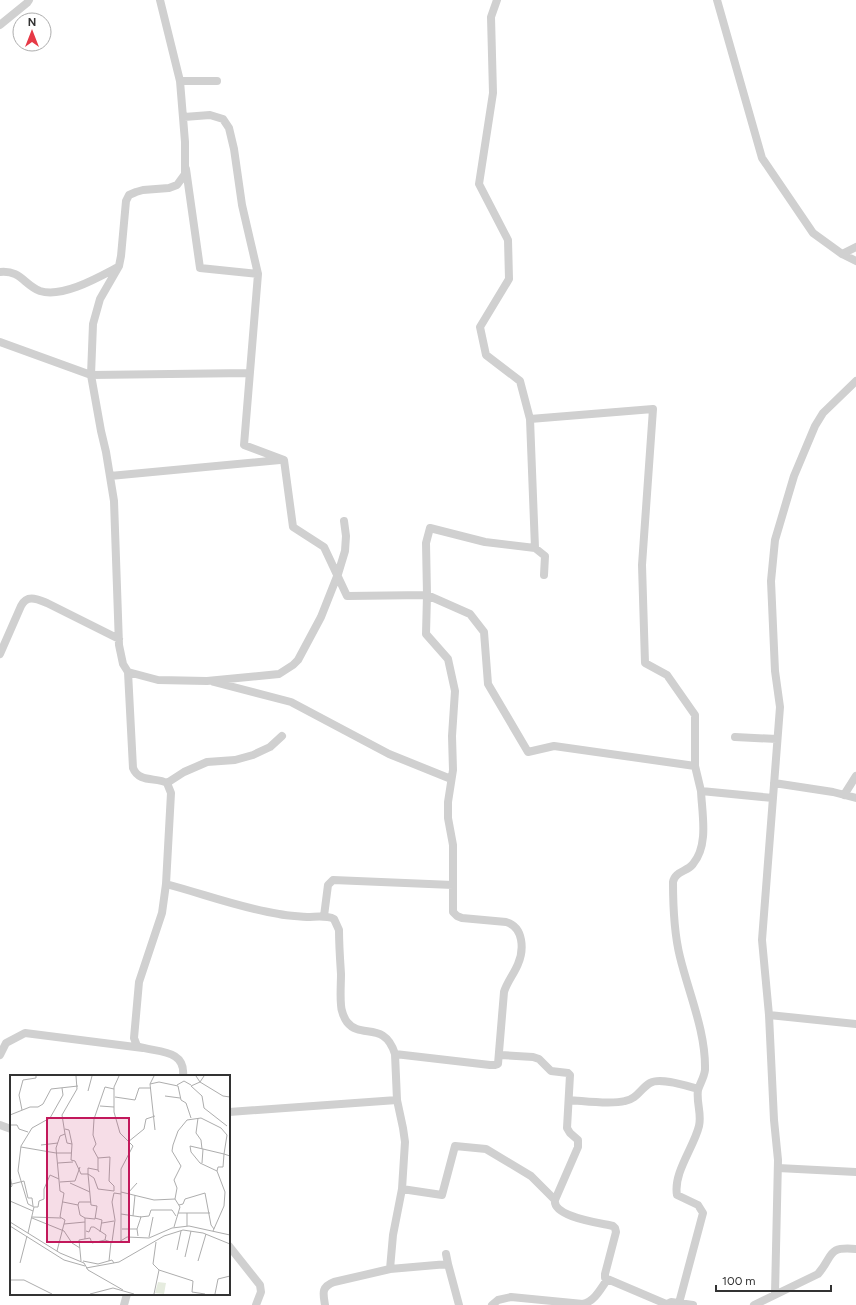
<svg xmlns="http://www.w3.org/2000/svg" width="856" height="1305" viewBox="0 0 856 1305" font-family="Figtree,sans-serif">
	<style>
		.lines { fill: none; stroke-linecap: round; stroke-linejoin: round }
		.street { stroke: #d0d0d0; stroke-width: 8 }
		.inset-road { fill: none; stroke: #adadad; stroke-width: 1 }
		.view { fill: #c2185b; fill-opacity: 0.15; stroke: #c2185b; stroke-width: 2 }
		.inset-edge { fill: none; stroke: #333; stroke-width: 2 }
	</style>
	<rect width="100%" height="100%" fill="#fff"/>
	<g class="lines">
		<path class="street" d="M 160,0 L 180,81 L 185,142 L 185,174 L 177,185 L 169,188 L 143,190 L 136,192 L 129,195 L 126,201 L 121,256 L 119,266 L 100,299 L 93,324 L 91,375 L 101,431 L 106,452 L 114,501 L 119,645 L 123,664 L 128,672 L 133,768 C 139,783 156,777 167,783 L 171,793 L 166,884 L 162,913 L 139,982 L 134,1038 L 137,1046 C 155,1053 186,1048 183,1076
			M 497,0 L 491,17 L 493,93 L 479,184 L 508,240 L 509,279 L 480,327 L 486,355 L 520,381 L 530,419
			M 717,0 L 762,158 L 813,233 L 842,254 L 856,261
			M 0,25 L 27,3 L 29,0
			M 180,81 L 217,81
			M 184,117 L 210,115 L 223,119 L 229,128 L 234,149 L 242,205 L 258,274 L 244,445 L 284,460 L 293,527 L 324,547 L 347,596 L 427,595 L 426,634 L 448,659 L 455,691 L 452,736 L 453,770 L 448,802 L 448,818 L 453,845 L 453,912 L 457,916 L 462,918 L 506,922 C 524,927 524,950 518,964 C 514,974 507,982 504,992 L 498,1064 L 495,1065 L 490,1065 L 395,1054
			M 186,169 L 200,268 L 258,274
			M 842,254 L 856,247
			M 0,272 C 21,270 24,285 40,291 C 63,298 99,277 118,267
			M 0,342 L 91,375 L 249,373
			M 110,476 L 280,460
			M 535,548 L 530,419 L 653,409 L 642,565 L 645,663 L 667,675 L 695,715 L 695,766
			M 544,575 L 545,556 L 535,548 L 485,542 L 430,528 L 426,543 L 427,595 L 470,614 L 484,632 L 488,684 L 528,752 L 554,746 L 695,766 L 701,791
			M 0,654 L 21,606 C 27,594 37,599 47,603 L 119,639
			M 128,672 L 158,680 L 207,681 L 279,674 L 293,665 L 298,660 L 321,617 L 338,574 L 345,551 L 346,536 L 344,521
			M 214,682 L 291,702 L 389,754 L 451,779
			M 735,737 L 777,739
			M 167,783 L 184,772 L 207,762 L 235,760 L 253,755 L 270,747 L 282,736
			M 774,783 L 833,792 L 856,798
			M 844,795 L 856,776
			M 166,884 C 204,894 240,908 279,914 C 288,916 298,916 307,917 C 316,917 326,915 334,919 L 339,930 C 339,945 340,959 341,974 C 341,984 340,994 341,1005 C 341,1010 344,1018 347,1022 C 361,1040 384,1020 395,1054 L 397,1100 L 403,1128 L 405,1142 L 402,1189 L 393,1235 L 390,1269
			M 324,916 L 328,885 L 333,880 L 453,885
			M 769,1015 L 856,1024
			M 0,1055 L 6,1043 L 25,1033 L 143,1048
			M 500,1055 L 533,1057 L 539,1059 L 551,1071 L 568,1073 L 570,1075 L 567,1128 L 570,1133 L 578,1140 L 578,1147 L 555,1200
			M 569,1100 C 585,1101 610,1105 625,1101 C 637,1099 640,1089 650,1083 C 660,1077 687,1086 698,1089
			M 229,1112 L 397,1100
			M 0,1125 L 11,1129
			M 778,1168 L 856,1172
			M 402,1189 L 442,1195 L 455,1146 L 486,1149 L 531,1176 L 555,1200 C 552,1217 601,1223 613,1226 L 615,1228 L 616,1232 L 605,1274 L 605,1278 L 666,1304
			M 229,1246 L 260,1285 L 261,1292 L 256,1305
			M 446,1254 L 448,1264
			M 775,1294 L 778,1160 L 774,1120 L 769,1015 L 762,940 L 780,707 L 775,671 L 771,581 L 775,540 L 794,476 L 815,426 L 823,413 L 856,381
			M 679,1303 L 703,1213 L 698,1205 L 677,1195 C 673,1173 694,1147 699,1126 C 702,1114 696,1102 698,1090 C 700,1083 704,1078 705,1070 C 706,1032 689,994 680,957 C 674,933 673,906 673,882 C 675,871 687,872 693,864 C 709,845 702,814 701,791 L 773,798
			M 124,1305 L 127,1294
			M 325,1305 C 323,1293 321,1287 334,1282 L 390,1269 L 448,1264 L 459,1305
			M 492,1305 L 498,1300 L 511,1297 L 583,1304 C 595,1301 601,1288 607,1280
			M 665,1305 L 671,1302 L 693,1305
			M 754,1305 L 818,1274 C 834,1256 826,1246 856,1249"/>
	</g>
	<g transform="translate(10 1075)">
		<rect width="220" height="220" fill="#fff"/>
		<path d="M 148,207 L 156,208 L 154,219 L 145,218 Z" fill="#e6ecdf"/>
		<path class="inset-road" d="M 109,1 L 104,12 L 104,37 L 110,58 L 123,71 L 111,94 L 111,166M 144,1 L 140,9 L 149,7 L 168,11 L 171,25 L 176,28 L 181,43M 186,1 L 190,7 L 213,21 L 220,22M 194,1 L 190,7 L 181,11 L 192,21 L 194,33 L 217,51M 140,9 L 145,55M 167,10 L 174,6 L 181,10M 78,16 L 82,1M 155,21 L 170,23M 105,22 L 125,25 L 129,13 L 141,13M 90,31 L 104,32M 12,35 L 9,20 L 13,5 L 26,3 L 26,1M 0,40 L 20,32 L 28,32 L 33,29 L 41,14 L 68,11M 188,43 L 186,58 L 191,65 L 192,74M 0,50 L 7,50 L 9,54 L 18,57M 55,54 L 59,55 L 62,69 L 61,85 L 65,86 L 71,99 L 78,99 L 81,130 L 87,131 L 85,144 L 75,143M 55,59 L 57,68 L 62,69M 118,67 L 134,54 L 136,44 L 145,41M 31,70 L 48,68M 11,72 L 46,78 L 61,78M 193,74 L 214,79 L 213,92 L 208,92 L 207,96M 88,83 L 83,74 L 86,69 L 83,60 L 84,44 L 95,12 L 104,14M 48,88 L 63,87M 192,88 L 193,74 L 180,71 L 181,77 L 190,88 L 207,96 L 215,117 L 214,131 L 203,156M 88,95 L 88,83 L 100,82 L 99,106 L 104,111 L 104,116M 89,97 L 88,95 L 78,93 L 78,99 L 84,103 L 88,114 L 104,116M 0,101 L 2,111 L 0,113M 50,107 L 65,106 L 70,92M 60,108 L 80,117M 2,109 L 14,106 L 18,123 L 22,123 L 23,131M 111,117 L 144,125 L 165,124 L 170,132 L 164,152M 118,118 L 127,108M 165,124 L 167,113 L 164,105 L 171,91 L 162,76 L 163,70 L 168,56 L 177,45 L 191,43 L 211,53 L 217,60 L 214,79 L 220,81M 0,126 L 23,136M 53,127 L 68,130M 68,130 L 70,140 L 75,143 L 75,164M 68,130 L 69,127 L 81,127M 169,130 L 173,129 L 175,124 L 195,118 L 201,150 L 204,154M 24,132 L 28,132 L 29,126 L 34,124 L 34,114 L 40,100 L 49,104M 168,138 L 200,138M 111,139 L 131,142 L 127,154 L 128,161M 123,141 L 125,120M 22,142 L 51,143M 130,142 L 139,141 L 141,135 L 162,135 L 166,141M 22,143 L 54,156 L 62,168 L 70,173M 85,143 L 92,145 L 90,157M 0,147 L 50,178 L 74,188 L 78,195 L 113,215M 92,148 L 104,146M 54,149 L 75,147M 0,151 L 54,185 L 75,191M 177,151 L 177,138M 112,154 L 127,154M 76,156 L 79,157 L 81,152 L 84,152 L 96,160 L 95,165 L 101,167M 18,158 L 24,132 L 18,129 L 8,96 L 11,71 L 22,53 L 40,43 L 53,20 L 52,13M 139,162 L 143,142M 102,167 L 105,145 L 102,127 L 104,118 L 111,119M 167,175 L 171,156M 47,176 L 55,145 L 50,142 L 54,118 L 50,116 L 46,73 L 50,61 L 55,59 L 52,40 L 67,14 L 66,1M 175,182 L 181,156M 71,186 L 69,165 L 80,163 L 82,168 L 95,165M 73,186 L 88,189 L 102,185 L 104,188M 99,186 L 101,167 L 109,167 L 117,162 L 139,163 L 162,153 L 179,151 L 220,160M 188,186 L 196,159M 10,188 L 17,161M 76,193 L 109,187 L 154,161 L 173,155 L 193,158 L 220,169M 149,195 L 183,206 L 182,217 L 195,219M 0,205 L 14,205 L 42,219M 80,219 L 103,213 L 124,219M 144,219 L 149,195 L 143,189 L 146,167M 205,219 L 208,204 L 220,201"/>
		<path class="view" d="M 37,43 L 119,43 L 119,167 L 37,167 Z"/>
		<rect width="220" height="220" class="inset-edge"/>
	</g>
	<g transform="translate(32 32)"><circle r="19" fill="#ffffff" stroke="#adadad"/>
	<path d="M0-3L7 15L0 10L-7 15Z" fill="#e63946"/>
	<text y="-6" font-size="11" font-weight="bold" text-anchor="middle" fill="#333333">N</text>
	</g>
	<path d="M716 1285v6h115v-6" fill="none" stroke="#333333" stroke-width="2"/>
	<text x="722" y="1285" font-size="12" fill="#333333" stroke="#ffffff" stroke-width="3" paint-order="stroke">100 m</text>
</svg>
